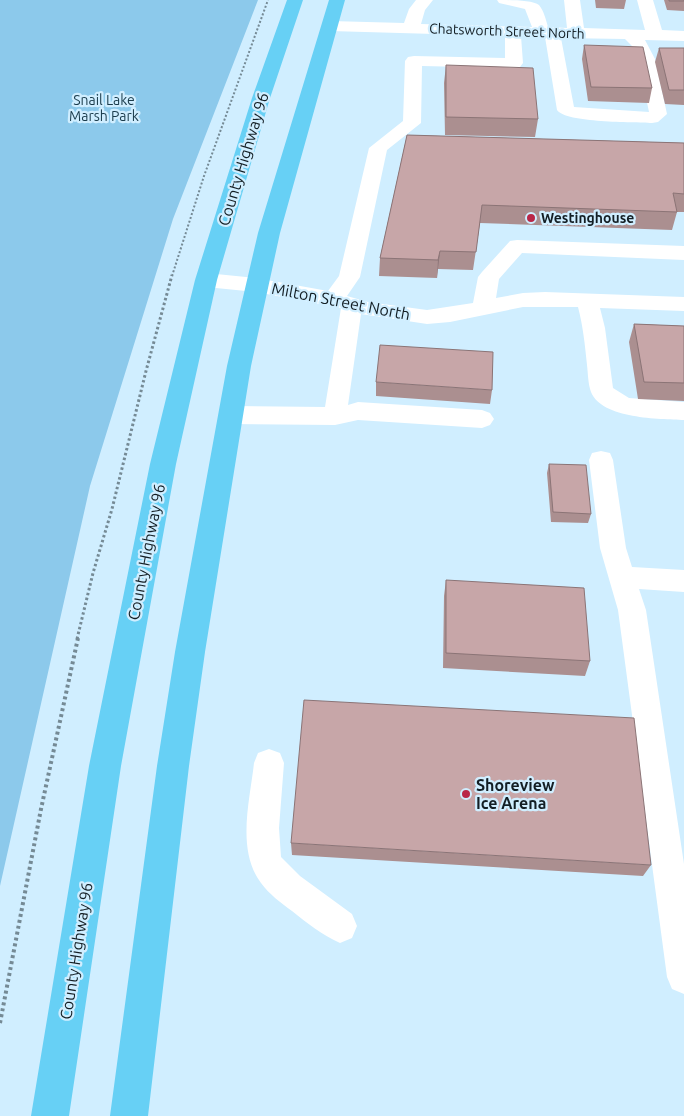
<svg xmlns="http://www.w3.org/2000/svg" width="684" height="1116" viewBox="0 0 684 1116" font-family="Ubuntu,sans-serif">
	<style>
		.green { fill: #8cc9eb }
		.lines { fill: none; stroke-linecap: round; stroke-linejoin: round }
		.path-far2 { stroke: #758a95; stroke-width: 2; stroke-dasharray: 2 2; stroke-linecap: butt }
		.path-far1 { stroke: #758a95; stroke-width: 3; stroke-dasharray: 2.5 2.5; stroke-linecap: butt }
		.path { stroke: #758a95; stroke-width: 4; stroke-dasharray: 3 3; stroke-linecap: butt }
		.minor { fill: #fff; fill-rule: evenodd }
		.major { fill: #67d0f5; fill-rule: evenodd }
		.wall { fill: #ab8f90 }
		.shaded-wall { fill: #8b7476 }
		.building { fill: #c7a6a8; stroke: #8b7476 }
		.poi-dot { fill: #b92748; stroke: #d0eeff; stroke-width: 2 }
		.labels { text-anchor: middle; dominant-baseline: central; stroke-width: 4.5; stroke-linejoin: round; paint-order: stroke }
		.far-street-label { font-size: 14px; fill: #131e24; stroke: #d0eeff }
		.far-park-label { font-size: 14px; fill: #1a3b4b; stroke: #d0eeff }
		.far-poi-label { font-size: 14px; font-weight: bold; fill: #131e24; stroke: #d0eeff; text-anchor: start }
		.street-label { font-size: 16px; fill: #131e24; stroke: #d0eeff }
		.poi-label { font-size: 16px; font-weight: bold; fill: #131e24; stroke: #d0eeff; text-anchor: start }
	</style>
	<rect width="100%" height="100%" fill="#d0eeff"/>
	<path class="green" d="M 0,0 L 258,0 L 173,219 L 90,486 L 0,886 Z"/>
	<g class="lines">
		<path class="path-far2" d="M 172,276 L 204,176 L 268,0"/>
		<path class="path-far1" d="M 77,639 L 93,573 L 112,509 L 146,371 L 172,275"/>
		<path class="path" d="M 0,1023 L 41,809 L 78,638"/>
		<path class="minor" d="M 416,0 L 433,0 L 425,10 L 421,24 L 532,27 L 525,9 L 499,3 L 497,0 C 507,0 533,0 539,5 C 544,11 546,20 548,27 L 567,28 L 564,0 L 580,0 L 584,28 L 645,30 L 637,0 L 653,0 L 662,30 L 684,31 L 684,41 L 645,40 L 655,59 L 667,114 L 658,122 L 652,123 C 634,122 566,123 557,110 L 545,37 L 521,36 L 523,63 L 520,67 L 514,68 L 422,66 L 421,123 L 387,150 L 360,277 L 347,296 L 368,302 L 427,310 L 473,303 L 478,277 L 482,272 L 510,241 L 517,240 L 684,246 L 684,260 L 522,253 L 499,279 L 496,298 L 523,293 L 545,292 L 684,297 L 684,311 L 600,308 L 605,328 L 613,388 L 629,398 L 684,402 L 684,420 C 660,419 602,419 591,392 C 588,384 588,373 587,365 C 585,345 583,326 578,307 L 523,307 L 450,322 L 427,324 L 361,314 L 348,405 L 358,402 L 482,410 L 490,413 L 494,419 L 490,425 L 482,428 L 358,420 L 335,425 L 231,424 L 223,421 L 219,415 L 223,409 L 231,406 L 325,407 L 341,308 L 256,292 L 206,287 L 199,285 L 195,280 L 199,275 L 206,273 L 256,278 L 328,291 L 339,276 L 369,148 L 403,121 L 405,61 L 408,57 L 414,56 L 505,58 L 505,36 L 330,31 L 324,29 L 322,26 L 324,23 L 330,21 L 404,23 L 409,9 ZM 561,38 L 625,39 L 633,47 L 638,59 L 649,112 L 574,107 Z
			M 601,451 L 610,453 L 613,460 L 626,548 L 632,567 L 684,570 L 684,592 L 639,589 L 646,610 L 684,864 L 684,994 L 672,989 L 667,977 L 618,610 L 600,548 L 589,460 L 592,453 Z
			M 269,749 L 280,753 L 284,763 L 279,828 L 281,857 L 300,876 L 352,914 L 357,926 L 352,938 L 340,943 C 322,935 307,923 292,911 C 281,903 269,894 261,883 C 236,850 250,800 254,763 L 258,753 Z"/>
		<path class="major" d="M 287,0 L 303,0 L 270,98 L 217,280 L 176,464 L 121,766 L 69,1116 L 31,1116 L 89,766 L 150,464 L 195,280 L 252,98 Z
			M 329,0 L 345,0 L 280,233 L 251,366 L 205,652 L 189,766 L 148,1116 L 110,1116 L 157,766 L 175,652 L 227,366 L 258,233 Z"/>
	</g>
	<path class="wall" d="M 595,0 L 626,0 L 624,9 L 596,8 Z
		M 664,0 L 684,0 L 684,11 L 667,10 Z
		M 584,45 L 652,88 L 649,103 L 588,101 L 582,59 Z
		M 659,48 L 684,48 L 684,105 L 665,104 L 655,62 Z
		M 446,65 L 538,119 L 535,137 L 445,135 L 444,83 Z
		M 407,135 L 684,143 L 684,212 L 677,212 L 672,230 L 480,223 L 473,270 L 438,269 L 437,278 L 379,276 L 380,258 Z
		M 634,324 L 684,326 L 684,401 L 638,399 L 629,342 Z
		M 376,382 L 492,390 L 490,404 L 376,396 Z
		M 549,464 L 591,514 L 588,523 L 551,522 L 547,473 Z
		M 446,580 L 590,661 L 585,676 L 443,668 L 444,596 Z
		M 291,843 L 651,865 L 643,876 L 292,855 Z"/>
	<path class="shaded-wall" d="M 440,251 L 437,278 L 438,260 Z"/>
	<path class="building" d="M 669,0 L 684,0 L 684,1 L 669,1 Z
		M 584,45 L 643,47 L 652,88 L 591,87 Z
		M 659,48 L 684,48 L 684,90 L 669,90 Z
		M 446,65 L 533,68 L 538,119 L 446,117 Z
		M 407,135 L 684,143 L 684,194 L 673,193 L 677,212 L 482,205 L 476,252 L 440,251 L 438,260 L 380,258 Z
		M 634,324 L 684,326 L 684,383 L 644,382 Z
		M 380,345 L 493,352 L 492,390 L 376,382 Z
		M 549,464 L 586,465 L 591,514 L 553,512 Z
		M 446,580 L 584,588 L 590,661 L 446,653 Z
		M 304,700 L 634,718 L 651,865 L 291,843 Z"/>
	<g class="poi-dot">
		<circle cx="531" cy="218" r="5"/>
		<circle cx="466" cy="794" r="5"/>
	</g>
	<g class="labels">
		<g class="far-street-label">
			<text transform="translate(507 31) rotate(2)">Chatsworth Street North</text>
		</g>
		<g class="far-park-label">
			<text x="104" y="100">Snail Lake<tspan x="104" dy="16">Marsh Park</tspan></text>
		</g>
		<g class="far-poi-label">
			<text x="541" y="218">Westinghouse</text>
		</g>
		<g class="street-label">
			<text transform="translate(243 159) rotate(-73)">County Highway 96</text>
			<text transform="translate(341 301) rotate(11)">Milton Street North</text>
			<text transform="translate(146 552) rotate(-79)">County Highway 96</text>
			<text transform="translate(76 951) rotate(-81)">County Highway 96</text>
		</g>
		<g class="poi-label">
			<text x="476" y="785">Shoreview<tspan x="476" dy="18">Ice Arena</tspan></text>
		</g>
	</g>
</svg>
